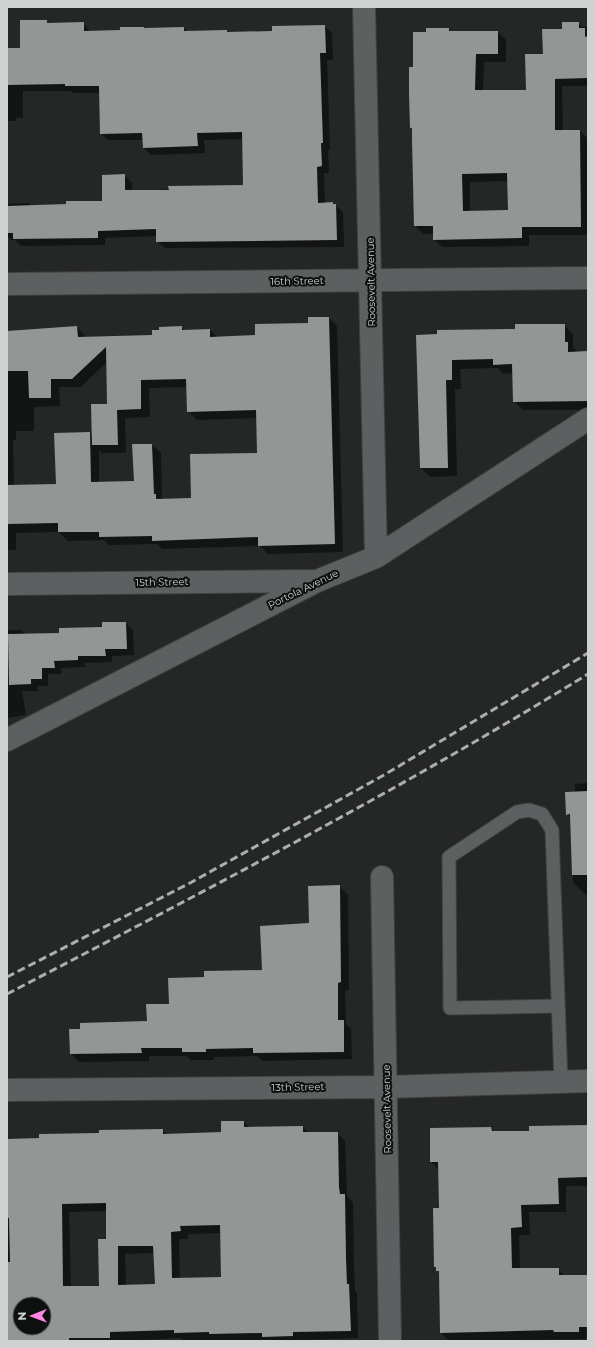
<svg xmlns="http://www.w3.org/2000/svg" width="595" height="1348" viewBox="0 0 595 1348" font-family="Montserrat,sans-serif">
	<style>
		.shadow { fill: #0007; fill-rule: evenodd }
		.building { fill: #929695; fill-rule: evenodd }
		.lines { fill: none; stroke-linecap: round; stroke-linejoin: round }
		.service-casing { stroke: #404241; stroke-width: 15 }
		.minor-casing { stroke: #404241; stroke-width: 24 }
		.service { stroke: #5d6060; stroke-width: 13 }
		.minor { stroke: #5d6060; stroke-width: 22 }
		.rail { stroke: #acaead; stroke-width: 3; stroke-dasharray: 8 4; stroke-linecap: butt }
		.labels { text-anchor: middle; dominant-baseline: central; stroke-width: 4; stroke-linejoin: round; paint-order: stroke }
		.street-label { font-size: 10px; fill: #d0d2d1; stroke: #0e0f0f }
	</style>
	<rect width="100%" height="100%" fill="#242726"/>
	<path class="shadow" d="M 46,21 L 49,24 L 83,23 L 91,32 L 121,31 L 144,28 L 145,29 L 184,28 L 187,32 L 226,31 L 229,33 L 273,32 L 325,26 L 332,33 L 333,60 L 327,60 L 330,150 L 328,150 L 329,173 L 324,173 L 325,204 L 333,203 L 343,212 L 344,247 L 165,248 L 157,241 L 157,236 L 105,238 L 105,245 L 21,246 L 15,240 L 11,240 L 7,236 L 7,204 L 28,203 L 31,206 L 103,202 L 124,175 L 132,183 L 132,191 L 244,186 L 243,139 L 204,140 L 205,153 L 151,155 L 144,148 L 144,140 L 108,140 L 100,133 L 100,93 L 74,93 L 71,91 L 23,91 L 23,118 L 16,118 L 16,121 L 7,121 L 7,49 L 21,49 Z
		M 578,23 L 582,27 L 588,27 L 588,86 L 562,86 L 563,131 L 580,131 L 588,139 L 588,235 L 529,235 L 529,246 L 442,247 L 434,239 L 434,234 L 423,234 L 415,226 L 413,130 L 411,128 L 414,68 L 427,33 L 449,29 L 452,32 L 498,32 L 506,40 L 506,62 L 484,62 L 483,91 L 527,91 L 544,55 L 563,30 ZM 509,181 L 509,211 L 470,212 L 470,182 Z
		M 329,318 L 337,326 L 343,552 L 268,554 L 260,546 L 162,549 L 157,544 L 109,545 L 104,540 L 68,541 L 59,532 L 16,533 L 16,550 L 7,550 L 7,332 L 77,327 L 86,337 L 153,336 L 181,327 L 185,331 L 210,330 L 217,337 L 256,336 ZM 107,362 L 108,405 L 93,436 L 90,433 L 57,485 L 14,486 L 13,440 L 16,440 L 16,431 L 34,431 L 34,407 L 60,406 L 59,387 L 81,387 ZM 187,387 L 188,411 L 197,420 L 258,418 L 258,454 L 192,499 L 162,500 L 161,453 L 152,445 L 135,482 L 99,483 L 99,450 L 102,453 L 126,453 L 125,418 L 150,417 L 149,388 Z
		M 564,325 L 573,334 L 573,348 L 578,352 L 588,352 L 588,410 L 523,410 L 514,401 L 514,373 L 503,374 L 498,368 L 460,369 L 461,389 L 455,389 L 457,476 L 430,477 L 421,468 L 417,336 L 516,330 Z
		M 126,623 L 133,630 L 134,655 L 112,656 L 112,662 L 85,663 L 85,667 L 61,668 L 61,674 L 48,674 L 48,686 L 37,686 L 38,691 L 22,691 L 26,715 L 7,718 L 7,630 L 21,630 L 26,635 L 60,634 Z
		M 588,783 L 588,895 L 586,895 L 573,882 L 572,819 L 567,814 L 575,793 L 575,784 Z
		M 339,886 L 348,895 L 349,990 L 345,991 L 346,1024 L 351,1029 L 352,1059 L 262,1061 L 257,1056 L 214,1057 L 214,1060 L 191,1060 L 187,1056 L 149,1056 L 149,1061 L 79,1062 L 71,1054 L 70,1030 L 148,1022 L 205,978 L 263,971 L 310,924 Z
		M 243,1122 L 249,1127 L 303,1127 L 309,1133 L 337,1133 L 345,1141 L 347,1196 L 353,1203 L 354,1267 L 355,1291 L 357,1293 L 358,1338 L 300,1340 L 300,1341 L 183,1340 L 181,1338 L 117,1341 L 7,1341 L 7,1140 L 162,1130 L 168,1135 L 222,1133 ZM 107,1211 L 107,1240 L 100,1287 L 71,1287 L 69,1212 ZM 221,1233 L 222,1278 L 180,1279 L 179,1239 L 188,1239 L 188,1234 ZM 154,1253 L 156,1285 L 126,1286 L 125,1254 ZM 20,1304 L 44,1304 L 44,1328 L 20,1328 Z
		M 588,1126 L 588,1186 L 566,1186 L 566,1212 L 529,1212 L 530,1235 L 519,1235 L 520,1269 L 558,1269 L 565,1276 L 588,1276 L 586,1339 L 449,1341 L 441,1333 L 440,1273 L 435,1266 L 440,1209 L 439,1170 L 431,1162 L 491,1128 L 495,1132 L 530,1132 Z"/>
	<path class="building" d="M 20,20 L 47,20 L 47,23 L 84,22 L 84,31 L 120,30 L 120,27 L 144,27 L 144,28 L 184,27 L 184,31 L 227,30 L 227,32 L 272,31 L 272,26 L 325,25 L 326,53 L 320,53 L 323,143 L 321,143 L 322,166 L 317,167 L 318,203 L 333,202 L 333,204 L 336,204 L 337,240 L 156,242 L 156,229 L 98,231 L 98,238 L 13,239 L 13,233 L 7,233 L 7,206 L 66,204 L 66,201 L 102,201 L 102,175 L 125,174 L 125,190 L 169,190 L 168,186 L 243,185 L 242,132 L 197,133 L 198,146 L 143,148 L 142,133 L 100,134 L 99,86 L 65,86 L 65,84 L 7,85 L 7,48 L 20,48 Z
		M 562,22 L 579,22 L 579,28 L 585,28 L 585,37 L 588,36 L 588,78 L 555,79 L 555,130 L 580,130 L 581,227 L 522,227 L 522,238 L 433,240 L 433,226 L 414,226 L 412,140 L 412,128 L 410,128 L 409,93 L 409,67 L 413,67 L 413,32 L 426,32 L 426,28 L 449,28 L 449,31 L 498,31 L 498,54 L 476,54 L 475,90 L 526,90 L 525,54 L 543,54 L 542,29 L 562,29 ZM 507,173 L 508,210 L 463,211 L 462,174 Z
		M 308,317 L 329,317 L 335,544 L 258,546 L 258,537 L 152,541 L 152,536 L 99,537 L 99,532 L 58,532 L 58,523 L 7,524 L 7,485 L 56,484 L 54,433 L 90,432 L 91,482 L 134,481 L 132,444 L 152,444 L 154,494 L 156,494 L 156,499 L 191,498 L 190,454 L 257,453 L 256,410 L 187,412 L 186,379 L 141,380 L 141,409 L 117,410 L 118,445 L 92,445 L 91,404 L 107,404 L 106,347 L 72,379 L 51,379 L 51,398 L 29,398 L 28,371 L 7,371 L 7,331 L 77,326 L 78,337 L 152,335 L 152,330 L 159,330 L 159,327 L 182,326 L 182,330 L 210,329 L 210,337 L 255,335 L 255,324 L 308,323 Z
		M 515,324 L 565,324 L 565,342 L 568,342 L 568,352 L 588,351 L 588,401 L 513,402 L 512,364 L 493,365 L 493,359 L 452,360 L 452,380 L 446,380 L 448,468 L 420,468 L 416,335 L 437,334 L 437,330 L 515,329 Z
		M 102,622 L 126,622 L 127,649 L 105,649 L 106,656 L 78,656 L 78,660 L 54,661 L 55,668 L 42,668 L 42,679 L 31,679 L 31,684 L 9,685 L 8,634 L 59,633 L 59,628 L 102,627 Z
		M 588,791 L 588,875 L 572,875 L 570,814 L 566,815 L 565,792 Z
		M 340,885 L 341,982 L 338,983 L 338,1020 L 344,1020 L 344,1052 L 253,1053 L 253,1048 L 206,1049 L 206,1052 L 182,1052 L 182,1048 L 141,1048 L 142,1053 L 70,1054 L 69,1029 L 80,1029 L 80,1023 L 147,1021 L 146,1004 L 169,1004 L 168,978 L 204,977 L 204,971 L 262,970 L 260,926 L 309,923 L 308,886 Z
		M 221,1121 L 244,1121 L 244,1127 L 303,1126 L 303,1132 L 338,1132 L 339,1187 L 340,1194 L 345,1194 L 346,1258 L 347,1284 L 349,1284 L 351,1331 L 293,1332 L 293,1336 L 262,1337 L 262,1333 L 209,1334 L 209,1332 L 174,1333 L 174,1330 L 110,1332 L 110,1338 L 69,1338 L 69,1341 L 7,1341 L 7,1262 L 10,1262 L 9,1218 L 7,1218 L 7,1139 L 39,1138 L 39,1134 L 99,1133 L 99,1130 L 163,1129 L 163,1134 L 221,1132 ZM 106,1203 L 106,1239 L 98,1239 L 99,1286 L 63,1286 L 62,1204 ZM 220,1225 L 221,1277 L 172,1278 L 171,1232 L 181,1231 L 180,1226 ZM 118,1246 L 153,1246 L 155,1284 L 118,1285 ZM 20,1304 L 44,1304 L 44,1328 L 20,1328 Z
		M 588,1125 L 588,1177 L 558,1178 L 559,1204 L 521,1205 L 522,1227 L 511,1228 L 512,1268 L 559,1268 L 559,1275 L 588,1275 L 588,1327 L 579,1327 L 579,1332 L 554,1332 L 553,1330 L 440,1333 L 439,1271 L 436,1271 L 436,1267 L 434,1267 L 433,1208 L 439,1208 L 438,1162 L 430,1162 L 430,1128 L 491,1127 L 492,1131 L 529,1131 L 529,1126 Z"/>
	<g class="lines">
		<defs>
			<path id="service" d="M 558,1006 L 450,1008 L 449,857 L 517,812 L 529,810 L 542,814 L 552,830 L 561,1082"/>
			<path id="minor" d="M 364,7 L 376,557
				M 7,284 L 588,278
				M 7,584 L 312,581
				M 7,740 L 317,581 L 376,557 L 588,419
				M 382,877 L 390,1341
				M 7,1090 L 386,1087 L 588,1081"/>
		</defs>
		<use href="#service" class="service-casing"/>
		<use href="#minor" class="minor-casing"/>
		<use href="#service" class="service"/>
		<use href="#minor" class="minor"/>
		<path class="rail" d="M 7,977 L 190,883 L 384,775 L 588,653
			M 7,994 C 203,892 400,790 588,674"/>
	</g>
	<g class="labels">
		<g class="street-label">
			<text transform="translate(297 281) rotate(-1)">16th Street</text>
			<text transform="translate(371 282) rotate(-91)">Roosevelt Avenue</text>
			<text transform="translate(162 582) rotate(-1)">15th Street</text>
			<text transform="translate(303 589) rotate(-26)">Portola Avenue</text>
			<text transform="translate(298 1087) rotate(-1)">13th Street</text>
			<text transform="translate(387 1109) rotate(-91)">Roosevelt Avenue</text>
		</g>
	</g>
	<rect width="595" height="1348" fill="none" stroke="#d0d2d1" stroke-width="16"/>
	<g transform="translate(32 1316) rotate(269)"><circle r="19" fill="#0e0f0f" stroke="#5c5d5d"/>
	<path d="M0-3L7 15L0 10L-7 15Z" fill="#fc86e3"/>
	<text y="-6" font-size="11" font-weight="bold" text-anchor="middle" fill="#d0d2d1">N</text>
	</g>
</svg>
